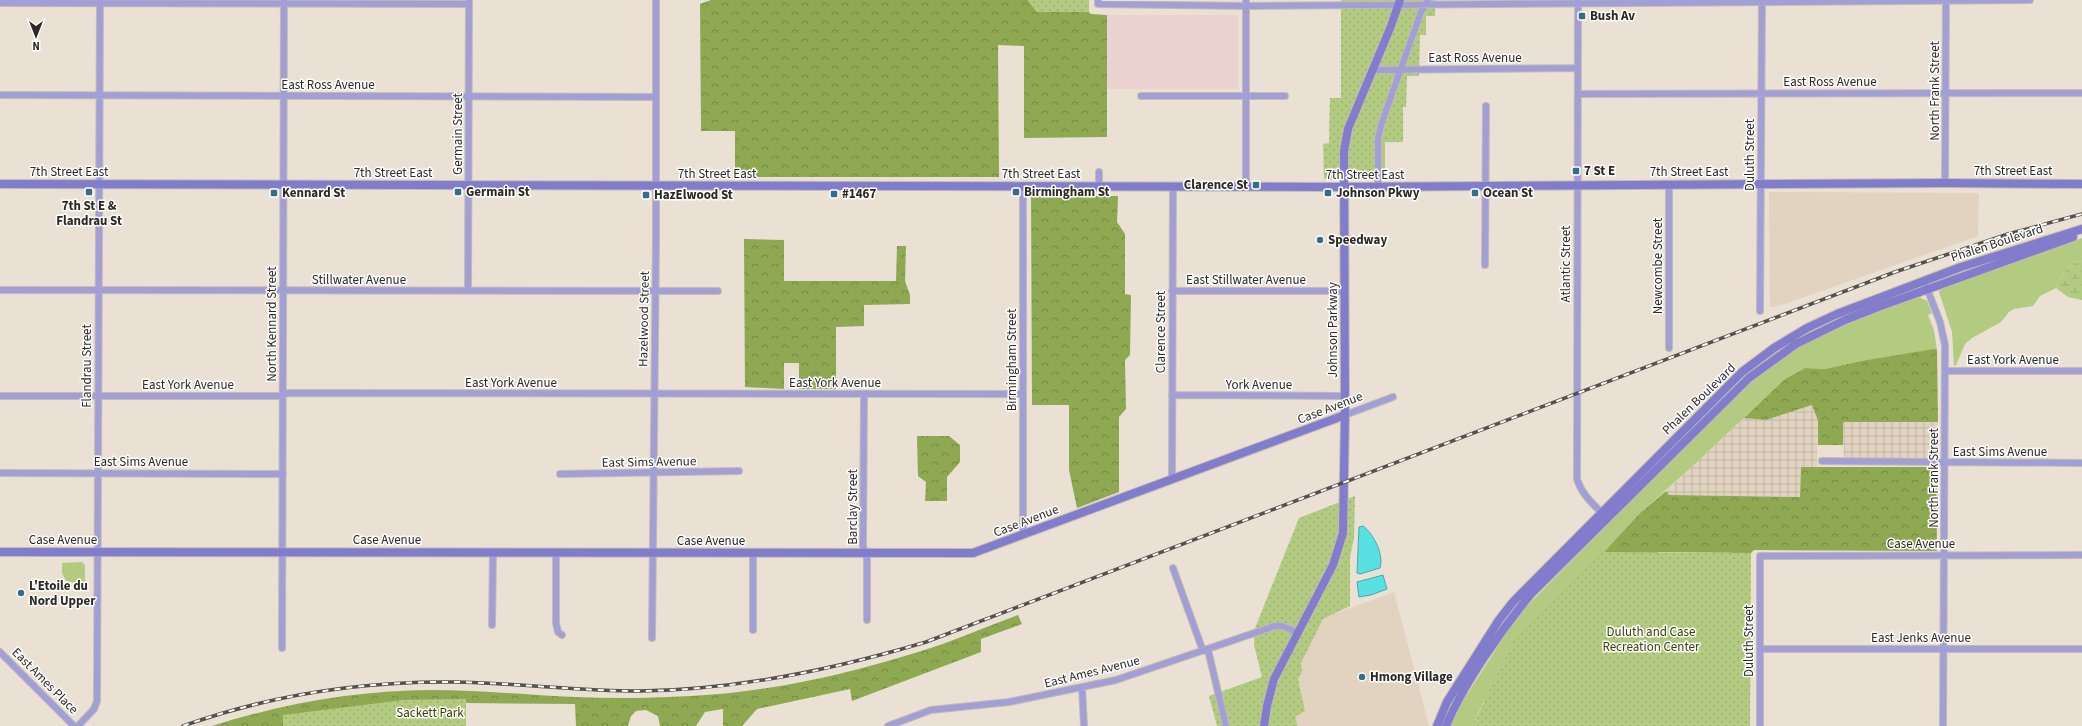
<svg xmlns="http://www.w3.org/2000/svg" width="2082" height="726" viewBox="0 0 2082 726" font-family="'Source Sans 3',sans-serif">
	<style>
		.built { fill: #e2d3c0 }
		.industrial { fill: url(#industrial-grid) }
		.education { fill: #ebd1cf }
		.grass { fill: #b3cb81 }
		.forest { fill: url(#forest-crowns) }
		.wetland { fill: url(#wetland-marsh) }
		.park { fill: url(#park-dots) }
		.water { fill: #58e0e2; stroke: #4ba9a9 }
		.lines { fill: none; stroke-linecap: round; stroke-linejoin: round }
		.street-casing { stroke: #c4bbb1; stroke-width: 8 }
		.secondary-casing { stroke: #c4bbb1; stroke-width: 10 }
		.street { stroke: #a19fd6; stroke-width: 6 }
		.secondary { stroke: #827ccd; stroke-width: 8 }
		.rail-casing { stroke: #57514b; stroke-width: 3.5 }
		.rail { stroke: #fff; stroke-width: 2; stroke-dasharray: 6; stroke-linecap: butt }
		.poi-dot { fill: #376d89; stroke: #fff; stroke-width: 1.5 }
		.labels { text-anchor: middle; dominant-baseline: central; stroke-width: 3; stroke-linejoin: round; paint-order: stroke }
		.poi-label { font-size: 13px; font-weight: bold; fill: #2c2823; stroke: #fff; text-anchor: start }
		.street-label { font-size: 13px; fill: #2c2823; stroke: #fff }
		.park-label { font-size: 13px; fill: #334300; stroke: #fff }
	</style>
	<defs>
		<pattern id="industrial-grid" width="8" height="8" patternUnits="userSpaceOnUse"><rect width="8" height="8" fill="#e2d3c0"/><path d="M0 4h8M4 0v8" fill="none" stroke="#c2b5a5"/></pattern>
		<pattern id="forest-crowns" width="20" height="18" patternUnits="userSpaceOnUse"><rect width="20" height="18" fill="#8ea952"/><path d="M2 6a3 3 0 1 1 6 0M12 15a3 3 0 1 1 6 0" fill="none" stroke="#748a44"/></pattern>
		<pattern id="wetland-marsh" width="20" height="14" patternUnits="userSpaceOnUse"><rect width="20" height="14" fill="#b3cb81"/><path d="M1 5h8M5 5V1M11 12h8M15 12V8" fill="none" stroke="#9aae6f"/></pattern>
		<pattern id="park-dots" width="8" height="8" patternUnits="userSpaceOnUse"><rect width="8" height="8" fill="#b3cb81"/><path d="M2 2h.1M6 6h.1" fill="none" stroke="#9aae6f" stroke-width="1.8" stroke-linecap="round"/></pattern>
	</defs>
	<rect width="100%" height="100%" fill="#eae0d4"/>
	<path class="built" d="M 1769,192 L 1979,193 L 1978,236 L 1776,307 L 1770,307 Z
		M 1394,592 L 1429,726 L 1272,726 L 1312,622 Z"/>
	<path class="industrial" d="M 1812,405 L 1818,421 L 1817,467 L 1801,467 L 1800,497 L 1669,495 L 1666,491 L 1744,418 L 1766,420 Z
		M 1843,422 L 1938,422 L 1937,460 L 1844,460 Z"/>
	<path class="education" d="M 1107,15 L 1238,15 L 1238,89 L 1107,89 Z"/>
	<path class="grass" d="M 2082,238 L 2082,261 C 2066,265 2063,273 2056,288 L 2040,296 L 2033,306 L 2014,309 L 2009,312 L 2001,322 L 1972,338 L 1965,344 L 1956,365 L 1954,366 L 1952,332 L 1939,292 L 1940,289 Z
		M 1919,297 L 1927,301 L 1932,313 L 1928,315 L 1934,330 L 1937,350 L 1861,361 L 1825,369 L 1805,368 L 1785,379 L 1695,464 L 1640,513 L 1604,552 L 1483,703 L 1472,726 L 1450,726 L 1463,701 L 1514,621 L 1528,605 L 1736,395 C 1759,376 1782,357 1808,342 C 1842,323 1881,310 1919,297 Z
		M 82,562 L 85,565 L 85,585 L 66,581 L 62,573 L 62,563 Z"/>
	<path class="forest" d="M 711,0 L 1028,0 L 1037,12 L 1089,12 L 1091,14 L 1107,15 L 1107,137 L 1024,138 L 1024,46 L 998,45 L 999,177 L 735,177 L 735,131 L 701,131 L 700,4 Z
		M 1031,196 L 1118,196 L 1117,222 L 1125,234 L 1125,294 L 1131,295 L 1130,355 L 1125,360 L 1126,409 L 1119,417 L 1119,492 L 1077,508 L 1069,470 L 1069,405 L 1032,405 Z
		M 744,239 L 784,240 L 784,281 L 896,281 L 897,246 L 906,246 L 905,281 L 910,295 L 910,304 L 864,305 L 864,326 L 836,327 L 836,389 L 799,389 L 799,363 L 784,363 L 784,389 L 745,387 Z
		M 1934,349 L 1937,350 L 1938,422 L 1843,422 L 1843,445 L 1818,445 L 1818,421 L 1812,405 L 1766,420 L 1744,418 L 1785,379 L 1805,368 L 1825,369 L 1861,361 Z
		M 917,436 L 949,436 L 960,445 L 960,462 L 947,477 L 947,501 L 925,501 L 926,482 L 918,476 Z
		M 1801,467 L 1936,467 L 1937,551 L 1754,550 L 1751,553 L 1658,552 L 1472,726 L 1506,671 L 1514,642 L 1604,552 L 1640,513 L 1666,491 L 1669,495 L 1800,497 Z
		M 1018,615 L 1022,624 L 981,639 L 981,652 L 852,701 L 850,689 L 757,709 L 742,726 L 723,726 L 723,709 L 705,712 L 696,726 L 660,726 L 658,716 L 646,710 L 636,711 L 631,716 L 628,726 L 576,726 L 575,704 L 466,703 L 466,707 L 396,726 L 212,726 C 281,704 358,690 431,690 C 479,690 527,695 575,697 C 614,699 653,698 691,696 C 768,692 845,675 918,652 C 952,642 985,627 1018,615 Z"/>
	<path class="wetland" d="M 2082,261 L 2082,300 L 2068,297 L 2056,288 C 2063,273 2066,265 2082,261 Z"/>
	<path class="park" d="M 1028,0 L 1089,0 L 1089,12 L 1037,12 Z
		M 1341,0 L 1435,0 L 1435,16 L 1426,16 L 1426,35 L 1420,35 L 1419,76 L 1407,76 L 1406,107 L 1403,107 L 1403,142 L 1385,142 L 1385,178 L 1324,179 L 1323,144 L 1329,143 L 1330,98 L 1341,98 Z
		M 1355,496 L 1354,538 L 1350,557 L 1350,606 L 1323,619 L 1301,663 L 1302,672 L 1298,679 L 1305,711 L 1295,717 L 1298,726 L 1217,726 L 1209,696 L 1262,677 L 1254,645 L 1255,628 L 1299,518 Z
		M 1604,552 L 1751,553 L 1750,726 L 1472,726 L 1514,642 Z
		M 466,699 L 466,726 L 283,726 L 283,715 L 403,700 Z"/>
	<path class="water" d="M 1363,526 C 1374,534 1384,555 1380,568 L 1360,574 L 1357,573 L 1359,527 Z
		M 1383,575 L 1387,589 L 1371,595 L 1359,597 L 1357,582 Z"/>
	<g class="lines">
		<defs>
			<path id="street" d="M 1098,0 L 1098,4 L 1246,6 L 2030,0
				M 1578,0 L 1577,479 C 1582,495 1593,504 1604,515
				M 0,3 L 469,4
				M 1374,70 L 1578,68
				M 1578,94 L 2082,93
				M 0,95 L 656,97
				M 1141,96 L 1285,96
				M 1099,172 L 1099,186
				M 1945,183 L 1946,0
				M 1669,184 L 1669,348
				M 1021,186 L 1023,193 L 1023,535
				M 1246,187 L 1246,0
				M 1378,187 L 1378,138 L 1382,122 L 1421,12 L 1428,0
				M 1485,265 L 1486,106
				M 1926,286 L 1940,322 L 1945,345 L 1943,726
				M 0,290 L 718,291
				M 468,291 L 469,2
				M 1172,291 L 1345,291
				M 1760,311 L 1762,0
				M 1945,371 L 2082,371
				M 864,394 L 863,546 L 867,559 L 867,620
				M 1172,395 L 1345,396
				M 0,396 L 278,396 L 289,393 L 1023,394
				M 1345,415 L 1393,397
				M 1822,461 L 2082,463
				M 0,473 L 283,474
				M 560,474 L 739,471
				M 1172,479 L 1173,186
				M 556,553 L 556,623 L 558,632 L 562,635
				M 1173,568 L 1203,651
				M 492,625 L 493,553
				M 753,630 L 753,553
				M 652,638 L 656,239 L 656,0
				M 282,648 L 284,0
				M 1760,649 L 2082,649
				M 1208,650 L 1226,726
				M 0,652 L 74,726
				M 1082,687 L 1084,726
				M 78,726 L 94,709 L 97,701 L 100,0
				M 888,726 L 931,710 L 1009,702 L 1116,680 L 1275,626 L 1282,626 L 1297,632
				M 1760,726 L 1760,556 L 2082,555"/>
			<path id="secondary" d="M 0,184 L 1344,187 L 1945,183 L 2082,184
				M 0,552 L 973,553 L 1345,415
				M 1264,726 L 1267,706 L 1274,679 L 1333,565 L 1343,533 L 1345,415 L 1344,151 L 1348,129 L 1391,26 L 1400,0
				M 1437,726 L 1447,702 L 1499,620 L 1513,602 L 1742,372 L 1774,348 L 1807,328 L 1837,314 L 1961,267 L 2082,229
				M 1446,726 C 1464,683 1501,630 1531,594 L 1749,378 L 1796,344 L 1845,320 L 1878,307 L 2073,237"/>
		</defs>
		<use href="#street" class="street-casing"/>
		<use href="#secondary" class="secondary-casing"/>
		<use href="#street" class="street"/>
		<use href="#secondary" class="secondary"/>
		<defs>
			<path id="rail" d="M 183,726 C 270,695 363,681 454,682 C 516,683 578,691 640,691 C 737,690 832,670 926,642 L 1895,272 L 2008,234 L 2082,214"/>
		</defs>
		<use href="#rail" class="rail-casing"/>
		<use href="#rail" class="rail"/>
	</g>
	<g class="poi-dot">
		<rect x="1578" y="12" width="8" height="8" rx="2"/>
		<rect x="1572" y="167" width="8" height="8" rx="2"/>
		<rect x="1252" y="181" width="8" height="8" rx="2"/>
		<rect x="85" y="188" width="8" height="8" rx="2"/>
		<rect x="454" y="188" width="8" height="8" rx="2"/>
		<rect x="1012" y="188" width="8" height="8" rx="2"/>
		<rect x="270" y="189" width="8" height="8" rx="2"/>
		<rect x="1324" y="189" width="8" height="8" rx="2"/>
		<rect x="1471" y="189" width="8" height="8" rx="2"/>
		<rect x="830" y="190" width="8" height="8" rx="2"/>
		<rect x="642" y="191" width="8" height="8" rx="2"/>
		<circle cx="1320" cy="240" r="4"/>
		<circle cx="21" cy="593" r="4"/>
		<circle cx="1362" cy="677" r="4"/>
	</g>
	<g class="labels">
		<g class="poi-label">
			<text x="1590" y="16">Bush Av</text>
			<text x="1584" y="171">7 St E</text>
			<text x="1248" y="185" text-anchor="end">Clarence St</text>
			<text x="466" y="192">Germain St</text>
			<text x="1024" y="192">Birmingham St</text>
			<text x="282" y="193">Kennard St</text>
			<text x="1336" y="193">Johnson Pkwy</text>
			<text x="1483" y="193">Ocean St</text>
			<text x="842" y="194">#1467</text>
			<text x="654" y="195">HazElwood St</text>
			<text x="89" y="206" text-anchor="middle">7th St E &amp;<tspan x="89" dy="15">Flandrau St</tspan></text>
			<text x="1328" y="240">Speedway</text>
			<text x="29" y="586">L'Etoile du<tspan x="29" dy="15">Nord Upper</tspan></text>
			<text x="1370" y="677">Hmong Village</text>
		</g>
		<g class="street-label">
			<text x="1475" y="58">East Ross Avenue</text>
			<text x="1830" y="82">East Ross Avenue</text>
			<text x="328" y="85">East Ross Avenue</text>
			<text transform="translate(1935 91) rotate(-90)">North Frank Street</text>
			<text transform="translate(458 134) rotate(-90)">Germain Street</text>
			<text transform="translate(1750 155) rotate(-90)">Duluth Street</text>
			<text x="2013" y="171">7th Street East</text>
			<text x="69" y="172">7th Street East</text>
			<text x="1689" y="172">7th Street East</text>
			<text x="393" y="173">7th Street East</text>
			<text x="717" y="174">7th Street East</text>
			<text x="1041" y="174">7th Street East</text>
			<text x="1365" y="175">7th Street East</text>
			<text transform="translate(1997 243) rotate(-18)">Phalen Boulevard</text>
			<text transform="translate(1566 264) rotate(-90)">Atlantic Street</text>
			<text transform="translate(1658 266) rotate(-90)">Newcombe Street</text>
			<text x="359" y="280">Stillwater Avenue</text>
			<text x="1246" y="280">East Stillwater Avenue</text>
			<text transform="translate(644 319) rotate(-89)">Hazelwood Street</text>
			<text transform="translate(272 324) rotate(-90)">North Kennard Street</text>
			<text transform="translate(1333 330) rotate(-90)">Johnson Parkway</text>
			<text transform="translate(1161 332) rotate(-90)">Clarence Street</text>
			<text transform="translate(1012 360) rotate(-90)">Birmingham Street</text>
			<text x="2013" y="360">East York Avenue</text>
			<text transform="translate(87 366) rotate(-90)">Flandrau Street</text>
			<text x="511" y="383">East York Avenue</text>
			<text x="835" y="383">East York Avenue</text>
			<text x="188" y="385">East York Avenue</text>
			<text x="1259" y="385">York Avenue</text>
			<text transform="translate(1699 399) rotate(-44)">Phalen Boulevard</text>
			<text transform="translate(1330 408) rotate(-21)">Case Avenue</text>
			<text x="2000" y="452">East Sims Avenue</text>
			<text x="141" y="462">East Sims Avenue</text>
			<text transform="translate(649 462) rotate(-1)">East Sims Avenue</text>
			<text transform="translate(1934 478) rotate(-90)">North Frank Street</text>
			<text transform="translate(853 507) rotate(-90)">Barclay Street</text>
			<text transform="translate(1026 521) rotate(-21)">Case Avenue</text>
			<text x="63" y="540">Case Avenue</text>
			<text x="387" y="540">Case Avenue</text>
			<text x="711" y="541">Case Avenue</text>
			<text x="1921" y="544">Case Avenue</text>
			<text x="1921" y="638">East Jenks Avenue</text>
			<text transform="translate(1749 641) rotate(-90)">Duluth Street</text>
			<text transform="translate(1092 672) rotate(-14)">East Ames Avenue</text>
			<text transform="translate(45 681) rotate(45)">East Ames Place</text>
		</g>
		<g class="park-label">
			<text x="1651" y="632">Duluth and Case<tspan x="1651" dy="15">Recreation Center</tspan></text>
			<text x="430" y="713">Sackett Park</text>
		</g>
	</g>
	<g transform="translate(36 36) rotate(180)" stroke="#ffffff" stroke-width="3" paint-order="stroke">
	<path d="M0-3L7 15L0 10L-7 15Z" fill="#2c2823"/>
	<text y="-6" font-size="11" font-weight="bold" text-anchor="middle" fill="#2c2823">N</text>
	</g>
</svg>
